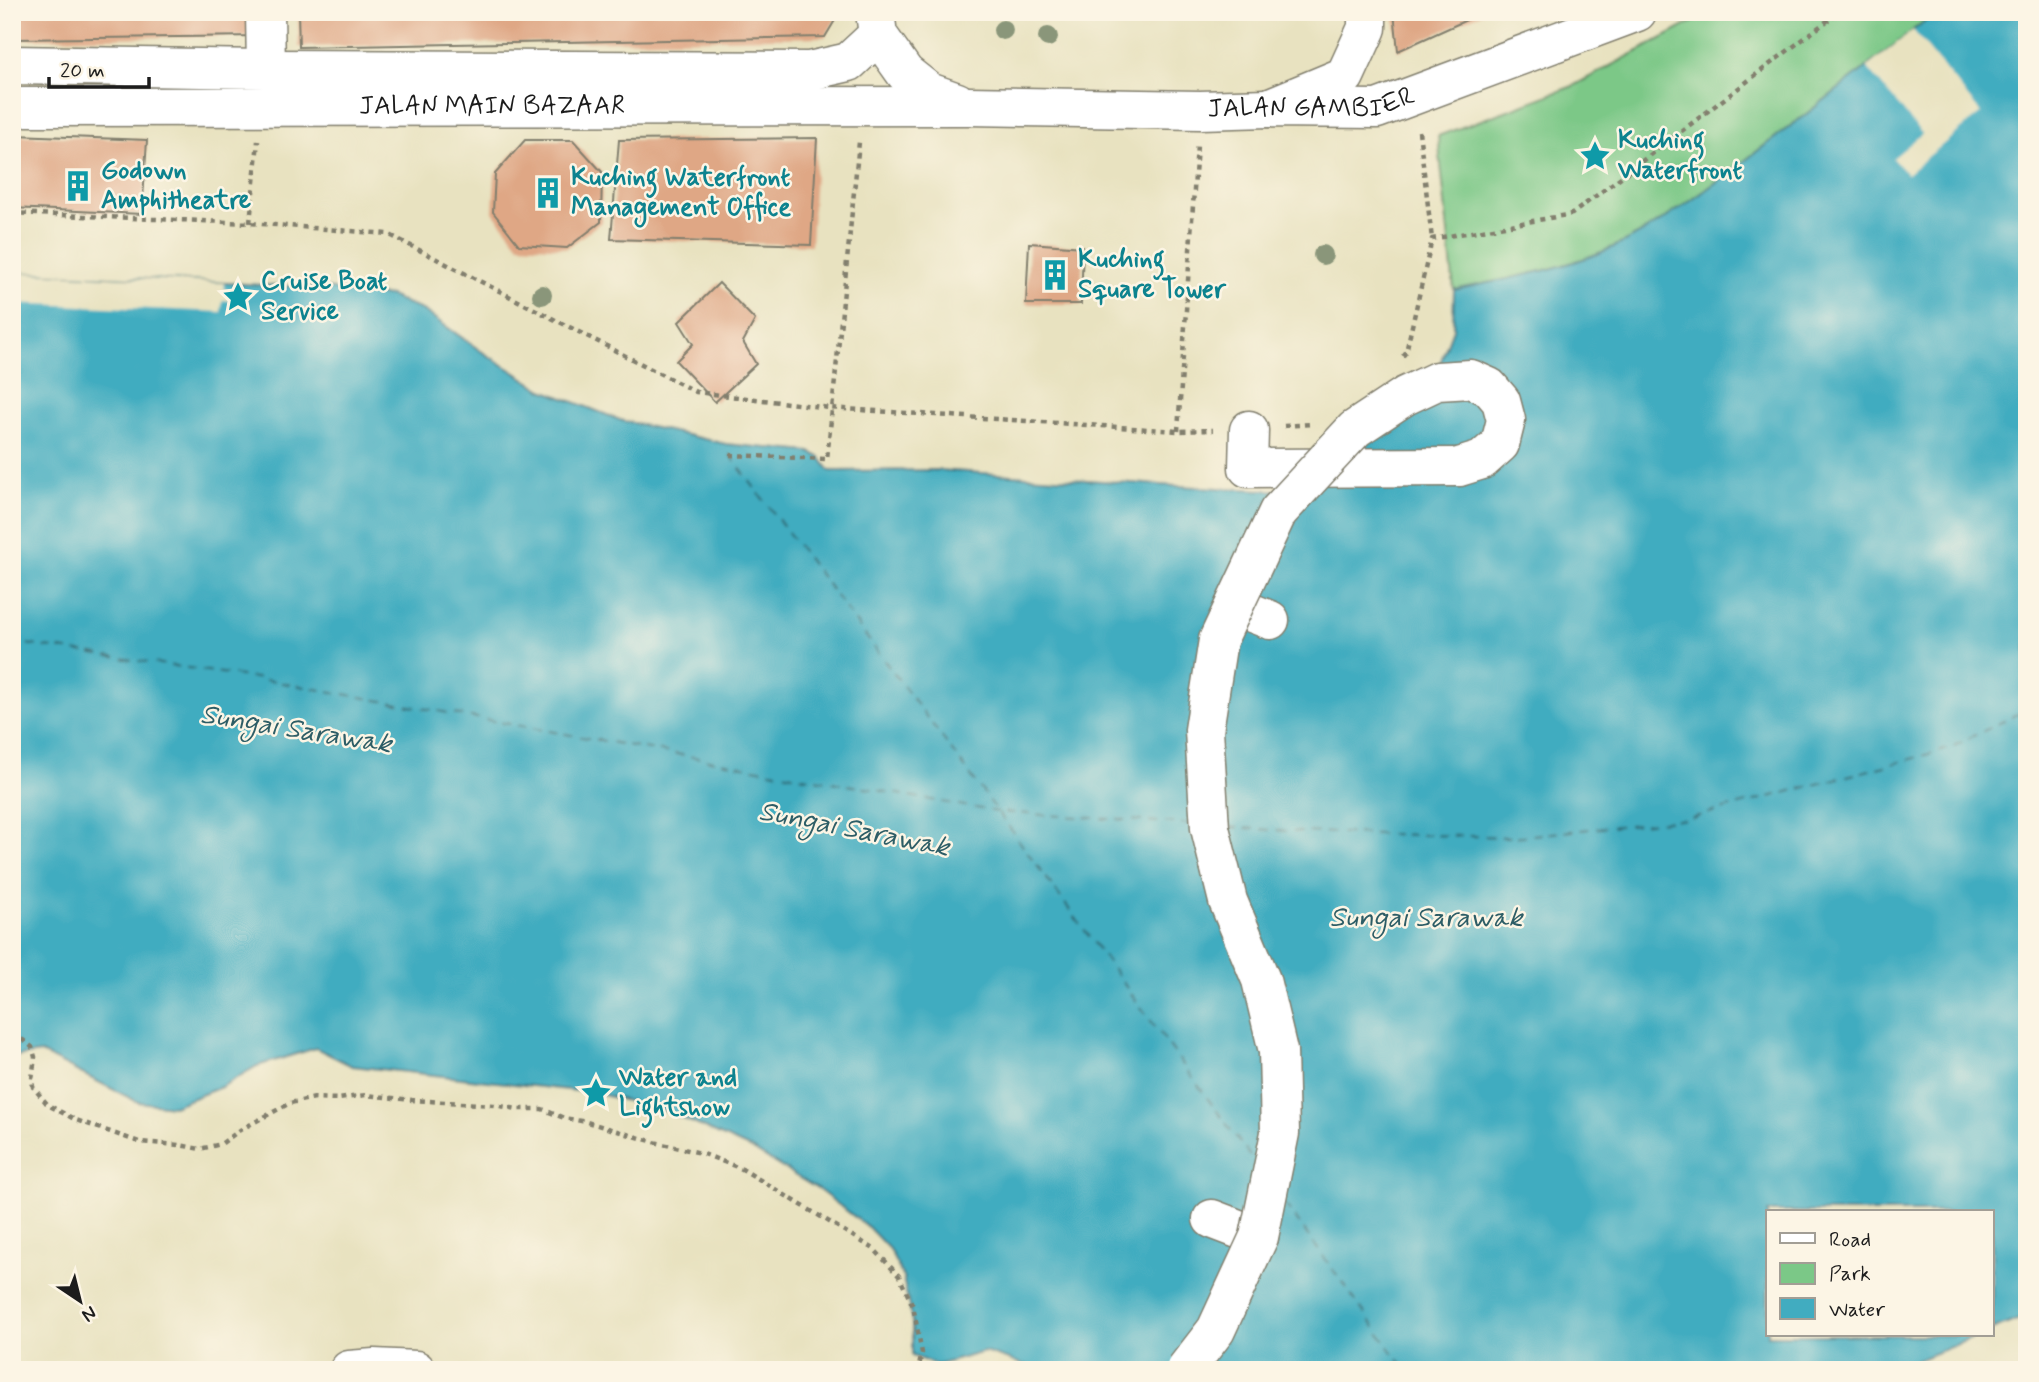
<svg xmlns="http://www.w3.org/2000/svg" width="2039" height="1382" viewBox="0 0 2039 1382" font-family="Mynerve,sans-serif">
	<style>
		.green { fill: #7bc887; stroke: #4c7252; stroke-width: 2 }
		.water { fill: #41acc0; stroke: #2e646e; stroke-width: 2 }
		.pier { fill: #e8e2c0 }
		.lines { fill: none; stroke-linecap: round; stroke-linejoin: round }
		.ferry { stroke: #2d5d66; stroke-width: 2; stroke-dasharray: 9 7; stroke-linecap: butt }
		.building { fill: #dfa785 }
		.minor-casing { stroke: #827f6e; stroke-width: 41 }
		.major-casing { stroke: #827f6e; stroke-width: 41 }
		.path { stroke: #827f6e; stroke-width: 4.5; stroke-dasharray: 5 5; stroke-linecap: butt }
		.minor { stroke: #fff; stroke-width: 38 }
		.major { stroke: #fff; stroke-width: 38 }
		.minor-bridge-casing { stroke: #827f6e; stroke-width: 41; stroke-linecap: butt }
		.minor-bridge { stroke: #fff; stroke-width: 38 }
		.tree { fill: #8a967a }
		.labels { text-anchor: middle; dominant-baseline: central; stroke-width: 5; stroke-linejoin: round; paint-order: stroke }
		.street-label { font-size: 26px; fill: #1c1c1c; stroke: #fcf5e5 }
		.culture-label { font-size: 26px; font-weight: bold; fill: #0d838f; stroke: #fcf5e5; text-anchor: start }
		.water-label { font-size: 28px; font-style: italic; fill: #2d5d66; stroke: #fcf5e5 }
	</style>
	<rect width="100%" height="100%" fill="#fcf5e5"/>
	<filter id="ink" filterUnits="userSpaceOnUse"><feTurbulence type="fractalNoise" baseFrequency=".0143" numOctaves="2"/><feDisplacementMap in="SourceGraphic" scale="14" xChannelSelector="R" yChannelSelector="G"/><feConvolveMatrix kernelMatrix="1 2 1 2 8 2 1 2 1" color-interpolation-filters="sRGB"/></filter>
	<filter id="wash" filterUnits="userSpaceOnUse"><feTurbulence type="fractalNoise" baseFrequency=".00686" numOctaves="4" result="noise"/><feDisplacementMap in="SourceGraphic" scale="28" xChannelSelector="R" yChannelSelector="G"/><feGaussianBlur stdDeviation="1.57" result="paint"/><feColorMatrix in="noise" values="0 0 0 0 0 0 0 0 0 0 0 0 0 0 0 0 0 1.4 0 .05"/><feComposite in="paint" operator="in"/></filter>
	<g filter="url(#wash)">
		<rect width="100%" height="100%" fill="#e8e2c0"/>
		<path class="green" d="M 1711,12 L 1936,12 C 1874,62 1811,111 1747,159 C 1710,187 1660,226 1618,245 C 1567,269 1510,278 1454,290 L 1438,136 L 1573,86 Z"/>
		<path class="water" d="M 1936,12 L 2027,12 L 2027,1316 L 1992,1330 L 1992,1212 L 1768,1212 L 1768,1335 L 1980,1335 L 1893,1370 L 1041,1370 L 984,1352 L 937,1365 L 912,1356 L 912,1322 L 903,1277 L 889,1249 L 868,1227 L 819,1190 L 751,1149 L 669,1112 L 596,1093 L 352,1066 L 316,1048 L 257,1066 L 221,1087 L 173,1106 L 138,1102 L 41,1053 L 12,1057 L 12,272 L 325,288 L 390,296 L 424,311 L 481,351 L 543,390 L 620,420 L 726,444 L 810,452 L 820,457 L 830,471 L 938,470 L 1176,486 L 1285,491 L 1436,374 L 1453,329 L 1454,290 C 1510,278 1567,269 1618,245 C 1660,226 1710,187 1747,159 C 1811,111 1874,62 1936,12 Z"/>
		<path class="pier" d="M 1913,30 L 1981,113 L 1907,174 L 1893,158 L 1922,134 L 1867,67 Z
			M 12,272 L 224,283 L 224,289 L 239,292 L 237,302 L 223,300 L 221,312 L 12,303 Z"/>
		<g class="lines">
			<path class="ferry" d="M 730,455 L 998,812 L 1255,1163
				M 12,642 L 255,678 L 998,812 L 1192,824
				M 1229,827 L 1300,832 L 1513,837 L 1687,819 L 1948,749 L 2027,709
				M 1285,1204 L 1406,1370"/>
		</g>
		<g id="blocks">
			<path class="building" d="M 12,12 L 259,12 L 260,36 L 12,39 Z
				M 298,12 L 840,12 L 825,37 L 299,47 Z
				M 1394,12 L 1484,12 L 1398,51 Z
				M 15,135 L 147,140 L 142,214 L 12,208 L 12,163 Z
				M 817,138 L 811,245 L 611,239 L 619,140 Z
				M 525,140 L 573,140 L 602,172 L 601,222 L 567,248 L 519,245 L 493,212 L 495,174 Z
				M 1029,243 L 1083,247 L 1081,304 L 1026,304 Z
				M 719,283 L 755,320 L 743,342 L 756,364 L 715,402 L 676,361 L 693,344 L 679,322 Z"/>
		</g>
	</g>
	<g filter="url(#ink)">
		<use href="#blocks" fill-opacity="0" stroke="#827f6e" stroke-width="2"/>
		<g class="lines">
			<defs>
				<path id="minor" d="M 265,12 L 266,69
					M 1268,108 L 1345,76 L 1367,28 L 1367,12
					M 1249,430 L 1248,468 L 1459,467
					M 1234,606 L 1270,620
					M 1212,1219 L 1259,1237
					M 349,1370 L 374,1368 L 416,1370"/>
				<g id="major">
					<path d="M 875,12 L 878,35 L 905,73 L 929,92 L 957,102"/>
					<path d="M 12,65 L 266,69 L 809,71 L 849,62 L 878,35"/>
					<path id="s1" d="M 12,107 L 969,106 L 1200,110 L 1268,108 L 1377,109 L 1637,12"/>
				</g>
			</defs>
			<use href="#minor" class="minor-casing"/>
			<use href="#major" class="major-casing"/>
			<path class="path" d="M 1419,131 L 1432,239
				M 12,213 L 250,223 L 388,234 L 696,392 L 830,408 L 1178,431 L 1213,430
				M 250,223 L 258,141
				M 1403,356 L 1406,352 L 1432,239 L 1572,214 L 1839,12
				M 1284,426 L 1311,424
				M 1178,431 L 1197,145
				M 730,455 L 827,459 L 859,142
				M 12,1037 L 23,1040 L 32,1047 L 35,1057 L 32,1079 L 33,1087 L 48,1105 L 76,1120 L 139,1142 L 180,1145 L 200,1149 L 221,1144 L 240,1130 L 290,1103 L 315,1098 L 339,1099 L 366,1095 L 412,1100 L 494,1105 L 518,1109 L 542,1109 L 564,1118 L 587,1122 L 654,1142 L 701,1153 L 742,1169 L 874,1249 L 899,1276 L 913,1306 L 922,1353 L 918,1370"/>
			<use href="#minor" class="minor"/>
			<use href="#major" class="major"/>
			<defs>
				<path id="minor-bridge" d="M 1185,1370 L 1216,1330 L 1259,1237 L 1280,1133 L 1278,1051 L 1261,980 L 1228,901 L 1210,828 L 1204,730 L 1218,640 L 1278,512 L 1355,429 L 1405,396 L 1437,381 L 1471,379 L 1489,387 L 1501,401 L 1506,420 L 1500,444 L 1482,460 L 1459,467"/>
			</defs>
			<use href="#minor-bridge" class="minor-bridge-casing"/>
			<use href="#minor-bridge" class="minor-bridge"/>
		</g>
		<g class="tree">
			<circle cx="1003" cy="30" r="10"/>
			<circle cx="1048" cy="37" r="10"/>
			<circle cx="1323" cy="255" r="10"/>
			<circle cx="542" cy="295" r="10"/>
		</g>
	</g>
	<defs>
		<symbol id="sight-bare" viewBox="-9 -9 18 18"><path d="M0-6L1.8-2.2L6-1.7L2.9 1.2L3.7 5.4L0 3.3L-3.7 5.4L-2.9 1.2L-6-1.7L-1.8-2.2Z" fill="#0f9aa8" stroke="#fcf5e5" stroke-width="2.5" paint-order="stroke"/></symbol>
		<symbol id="building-bare" viewBox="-9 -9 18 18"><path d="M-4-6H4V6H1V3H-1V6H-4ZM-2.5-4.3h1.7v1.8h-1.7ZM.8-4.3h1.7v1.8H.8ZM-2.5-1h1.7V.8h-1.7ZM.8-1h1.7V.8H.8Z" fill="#0f9aa8" stroke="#fcf5e5" stroke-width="2.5" paint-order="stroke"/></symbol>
	</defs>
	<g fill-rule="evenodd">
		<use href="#sight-bare" x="1573" y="134" width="44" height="44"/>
		<use href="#building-bare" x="56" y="164" width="44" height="44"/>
		<use href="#building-bare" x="526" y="171" width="44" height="44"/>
		<use href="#building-bare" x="1033" y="253" width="44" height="44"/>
		<use href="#sight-bare" x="216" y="275" width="44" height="44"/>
		<use href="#sight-bare" x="574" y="1071" width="44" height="44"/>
	</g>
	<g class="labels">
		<g class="street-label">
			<text stroke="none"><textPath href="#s1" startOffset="1300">JALAN GAMBIER</textPath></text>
			<text stroke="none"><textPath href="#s1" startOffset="480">JALAN MAIN BAZAAR</textPath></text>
		</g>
		<g class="culture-label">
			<text x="1618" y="141">Kuching<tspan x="1618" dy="30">Waterfront</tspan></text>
			<text x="101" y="171">Godown<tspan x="101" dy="30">Amphitheatre</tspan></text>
			<text x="571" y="178">Kuching Waterfront<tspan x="571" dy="30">Management Office</tspan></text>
			<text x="1078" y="260">Kuching<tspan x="1078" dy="30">Square Tower</tspan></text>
			<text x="261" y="282">Cruise Boat<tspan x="261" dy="30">Service</tspan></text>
			<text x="619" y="1078">Water and<tspan x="619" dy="30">Lightshow</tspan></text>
		</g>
		<g class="water-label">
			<text transform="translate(296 730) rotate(9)">Sungai Sarawak</text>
			<text transform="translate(854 830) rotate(11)">Sungai Sarawak</text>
			<text x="1426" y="918">Sungai Sarawak</text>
		</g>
	</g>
	<rect width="2039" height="1382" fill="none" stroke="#fcf5e5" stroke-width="42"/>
	<rect x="1766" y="1210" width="228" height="126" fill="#fcf5e5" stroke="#a29e95" stroke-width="2"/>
	<rect x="1780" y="1233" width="35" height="10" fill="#ffffff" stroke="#a29e95" stroke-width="2"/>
	<text x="1829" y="1246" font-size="21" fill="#1c1c1c">Road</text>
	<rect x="1780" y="1263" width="35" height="21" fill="#7bc887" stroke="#a29e95" stroke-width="2"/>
	<text x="1829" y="1280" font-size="21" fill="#1c1c1c">Park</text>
	<rect x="1780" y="1298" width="35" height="21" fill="#41acc0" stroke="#a29e95" stroke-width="2"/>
	<text x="1829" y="1316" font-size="21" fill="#1c1c1c">Water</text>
	<g transform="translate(80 1301) rotate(145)" stroke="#fcf5e5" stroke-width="5" paint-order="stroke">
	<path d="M0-5L12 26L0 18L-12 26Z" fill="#1c1c1c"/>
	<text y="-10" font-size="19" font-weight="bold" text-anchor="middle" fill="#1c1c1c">N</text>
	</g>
	<path d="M49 77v10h100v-10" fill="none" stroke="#1c1c1c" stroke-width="3.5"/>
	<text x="60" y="77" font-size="21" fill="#1c1c1c" stroke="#fcf5e5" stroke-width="5" paint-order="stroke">20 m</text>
</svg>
